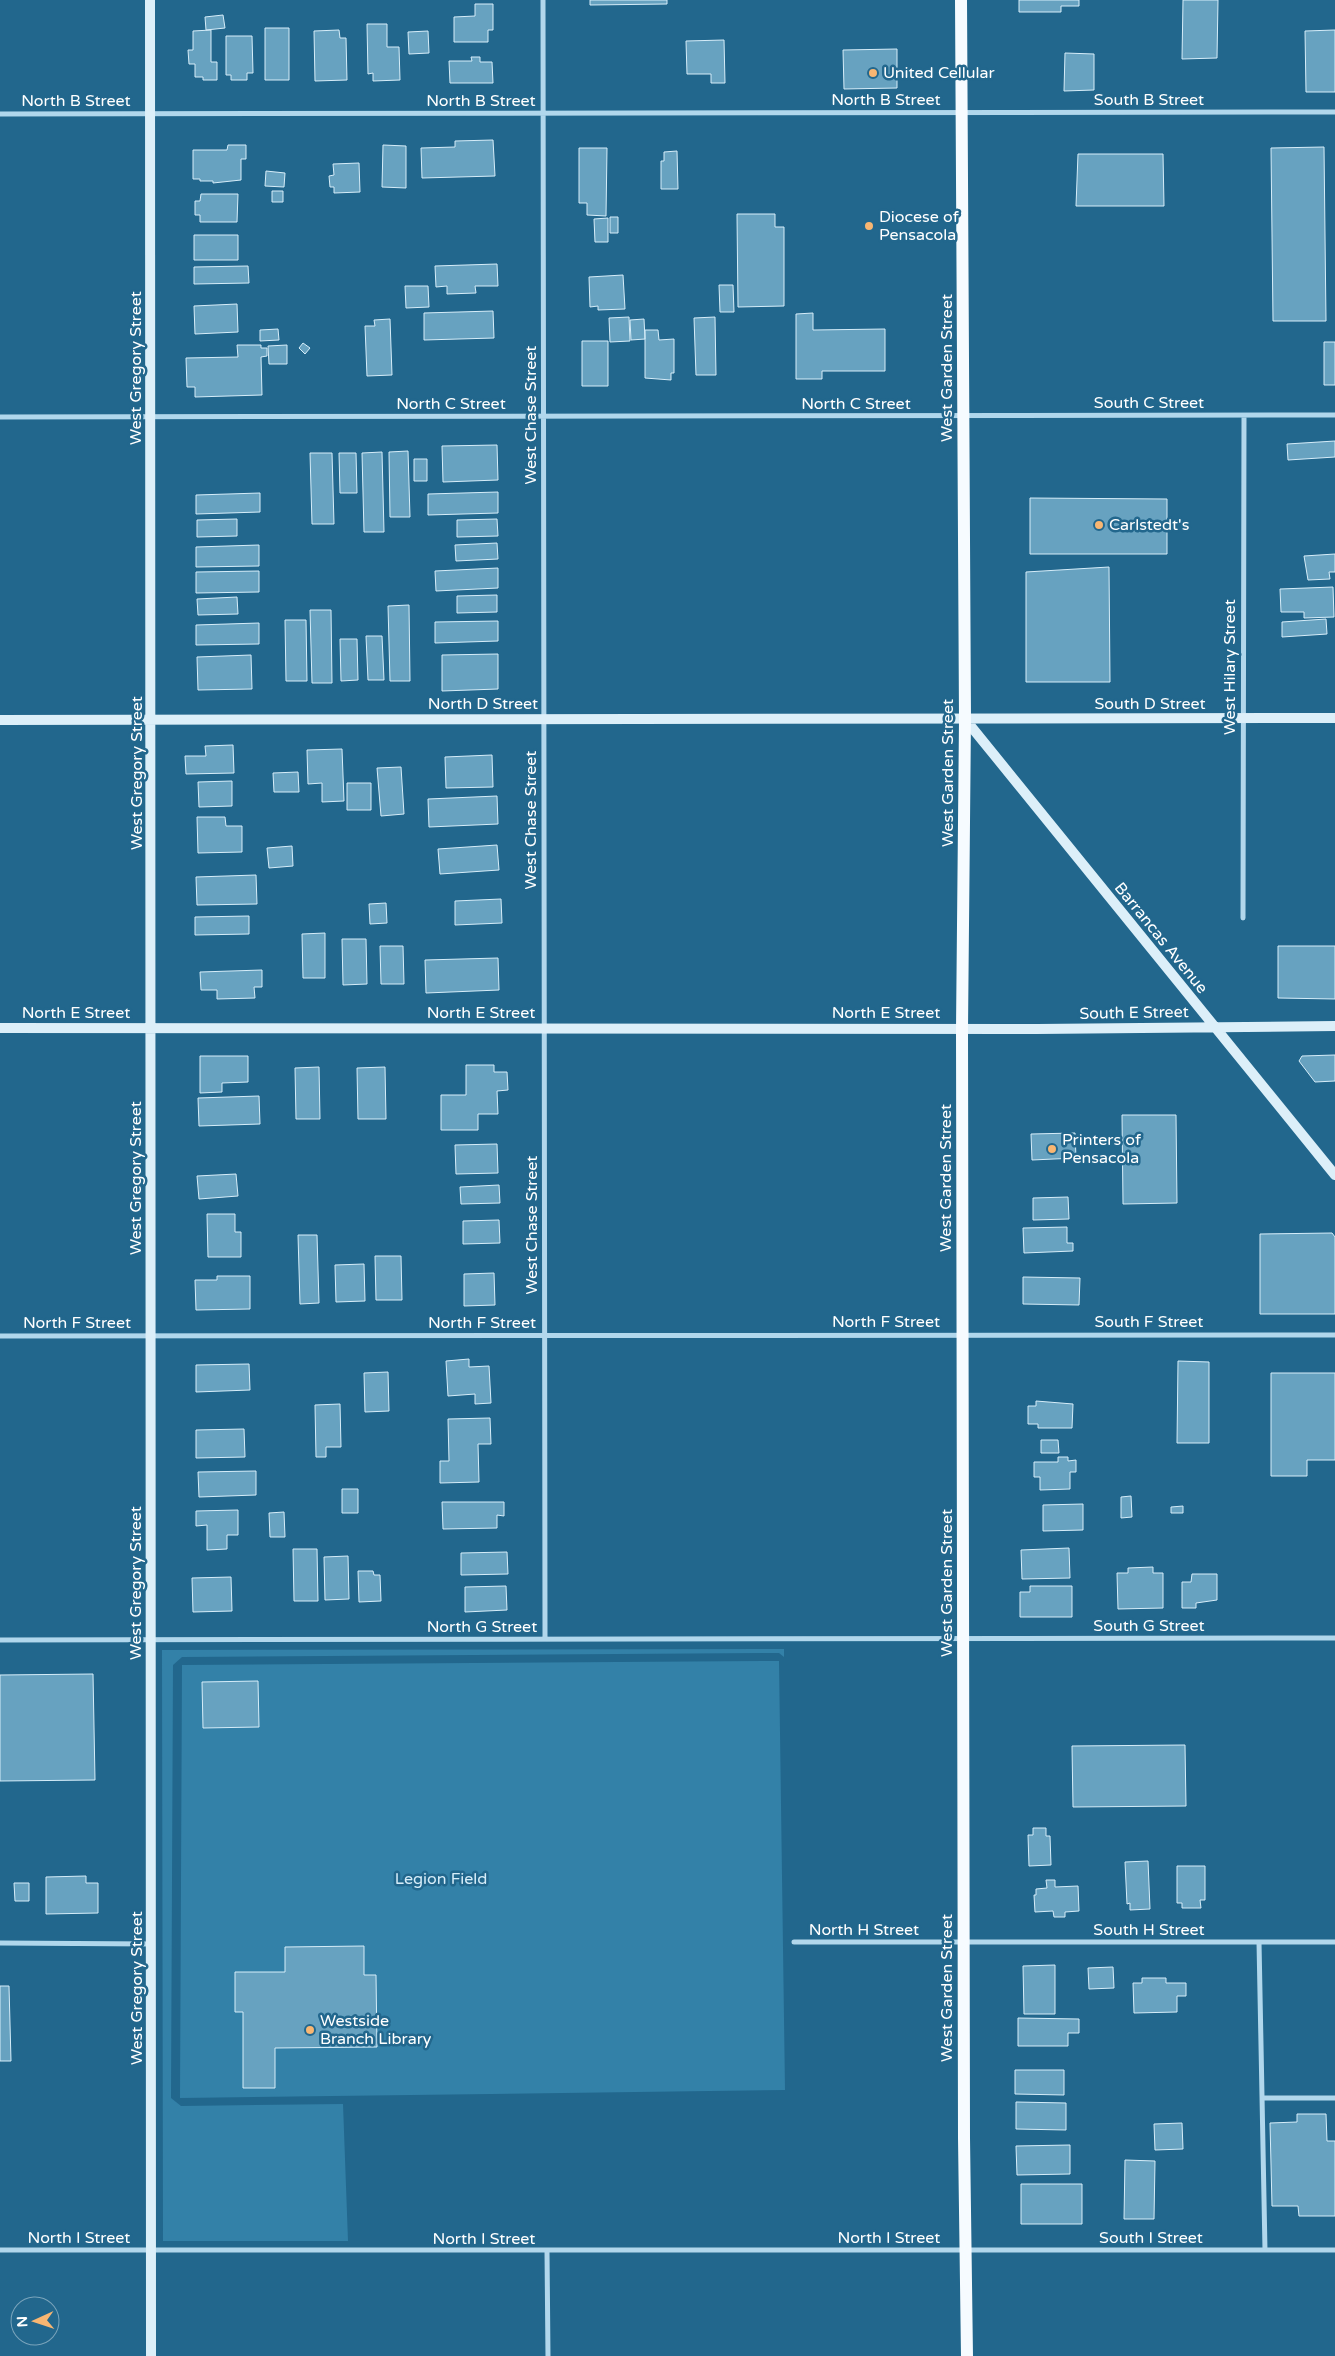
<svg xmlns="http://www.w3.org/2000/svg" width="1335" height="2356" viewBox="0 0 1335 2356" font-family="'Varela Round',sans-serif">
	<style>
		.green { fill: #3381a8 }
		.building { fill: #67a2c0; stroke: #d6edf9 }
		.lines { fill: none; stroke-linecap: round; stroke-linejoin: round }
		.street { stroke: #b1d7ec; stroke-width: 5 }
		.secondary { stroke: #dceff9; stroke-width: 10 }
		.primary { stroke: #f6fbff; stroke-width: 12 }
		.poi-dot { fill: #f8b672; stroke: #22678d; stroke-width: 2 }
		.labels { text-anchor: middle; dominant-baseline: central; stroke-width: 5; stroke-linejoin: round; paint-order: stroke }
		.poi-label { font-size: 16px; fill: #fff; stroke: #22678d; text-anchor: start }
		.street-label { font-size: 16px; fill: #fff; stroke: #22678d }
		.park-label { font-size: 16px; fill: #d6edf9; stroke: #22678d }
	</style>
	<rect width="100%" height="100%" fill="#22678d"/>
	<path class="green" d="M 784,1649 L 784,1657 L 779,1653 L 182,1657 L 173,1665 L 171,2098 L 181,2106 L 343,2104 L 348,2241 L 163,2241 L 162,1650 Z
		M 779,1661 L 785,2090 L 180,2098 L 182,1665 Z"/>
	<path class="building" d="M 590,0 L 667,0 L 667,4 L 590,5 Z
		M 1019,0 L 1079,0 L 1079,6 L 1061,6 L 1061,12 L 1019,12 Z
		M 1183,0 L 1218,0 L 1217,58 L 1182,59 Z
		M 475,4 L 493,4 L 493,30 L 488,30 L 488,42 L 454,42 L 454,17 L 475,16 Z
		M 223,15 L 225,28 L 206,30 L 205,17 Z
		M 367,24 L 387,24 L 387,47 L 399,47 L 400,80 L 373,81 L 373,73 L 368,74 Z
		M 265,28 L 289,28 L 289,80 L 265,80 Z
		M 211,30 L 211,62 L 217,62 L 217,80 L 203,80 L 203,77 L 195,77 L 195,64 L 189,64 L 188,50 L 193,50 L 193,31 Z
		M 339,30 L 340,38 L 346,38 L 347,80 L 315,81 L 314,31 Z
		M 1335,30 L 1335,92 L 1306,92 L 1305,31 Z
		M 428,31 L 429,53 L 409,54 L 408,32 Z
		M 226,36 L 252,36 L 253,73 L 247,73 L 247,80 L 231,80 L 231,75 L 226,75 Z
		M 724,40 L 725,83 L 711,83 L 711,74 L 687,74 L 686,41 Z
		M 897,49 L 897,88 L 844,89 L 843,50 Z
		M 1065,53 L 1094,54 L 1094,90 L 1064,91 Z
		M 471,57 L 480,57 L 480,62 L 492,62 L 493,83 L 450,83 L 449,61 L 472,61 Z
		M 493,140 L 495,176 L 422,178 L 421,148 L 455,147 L 455,141 Z
		M 228,145 L 246,145 L 246,159 L 241,159 L 241,180 L 213,183 L 213,181 L 200,181 L 200,179 L 193,179 L 193,150 L 227,150 Z
		M 383,145 L 406,146 L 406,188 L 382,187 Z
		M 1324,147 L 1326,321 L 1273,321 L 1271,148 Z
		M 579,148 L 607,148 L 606,216 L 587,215 L 587,203 L 579,203 Z
		M 677,151 L 678,189 L 661,189 L 661,161 L 664,161 L 664,152 Z
		M 1078,154 L 1163,154 L 1164,206 L 1076,206 Z
		M 359,163 L 360,192 L 334,193 L 334,187 L 330,187 L 329,176 L 334,175 L 333,164 Z
		M 266,171 L 285,173 L 284,187 L 265,186 Z
		M 272,191 L 283,191 L 283,202 L 272,202 Z
		M 201,194 L 238,194 L 237,222 L 200,222 L 200,215 L 195,215 L 195,201 L 200,201 Z
		M 737,214 L 775,214 L 775,227 L 784,227 L 784,306 L 738,307 Z
		M 610,217 L 618,217 L 618,233 L 610,233 Z
		M 608,218 L 608,242 L 595,242 L 594,219 Z
		M 194,235 L 238,235 L 238,260 L 194,260 Z
		M 497,264 L 498,286 L 475,286 L 476,293 L 447,294 L 447,286 L 436,287 L 435,266 Z
		M 248,266 L 249,283 L 194,284 L 194,267 Z
		M 623,275 L 625,309 L 598,310 L 598,306 L 590,307 L 589,277 Z
		M 719,285 L 733,285 L 734,312 L 720,312 Z
		M 405,286 L 428,286 L 429,307 L 406,308 Z
		M 237,304 L 238,332 L 195,334 L 194,306 Z
		M 493,311 L 494,338 L 424,340 L 424,313 Z
		M 813,313 L 813,330 L 885,329 L 885,371 L 822,371 L 822,379 L 796,379 L 796,314 Z
		M 629,317 L 630,341 L 610,342 L 609,318 Z
		M 715,317 L 716,375 L 696,375 L 694,318 Z
		M 390,319 L 392,375 L 367,376 L 365,326 L 375,326 L 374,320 Z
		M 644,319 L 645,339 L 631,340 L 630,320 Z
		M 278,329 L 279,340 L 260,341 L 260,330 Z
		M 645,330 L 658,330 L 659,340 L 674,339 L 674,373 L 671,373 L 671,380 L 645,378 Z
		M 582,341 L 608,341 L 608,386 L 582,386 Z
		M 1324,342 L 1335,342 L 1335,385 L 1324,385 Z
		M 303,343 L 310,348 L 305,354 L 299,348 Z
		M 237,345 L 261,345 L 261,348 L 267,348 L 267,356 L 261,357 L 262,395 L 195,397 L 195,387 L 187,387 L 186,358 L 238,357 Z
		M 287,345 L 287,364 L 269,364 L 268,346 Z
		M 1335,441 L 1335,457 L 1288,460 L 1287,444 Z
		M 497,445 L 498,480 L 443,482 L 442,446 Z
		M 408,451 L 410,517 L 390,517 L 389,452 Z
		M 382,452 L 384,532 L 364,532 L 362,453 Z
		M 310,453 L 332,453 L 334,524 L 312,524 Z
		M 339,453 L 356,453 L 357,493 L 340,493 Z
		M 414,459 L 427,459 L 427,481 L 414,481 Z
		M 498,492 L 498,513 L 428,515 L 428,494 Z
		M 260,493 L 260,512 L 196,514 L 196,495 Z
		M 1030,498 L 1167,499 L 1167,554 L 1030,554 Z
		M 237,519 L 237,536 L 197,537 L 197,520 Z
		M 497,519 L 498,536 L 457,537 L 457,520 Z
		M 497,543 L 498,559 L 456,561 L 455,545 Z
		M 259,545 L 259,566 L 196,567 L 196,547 Z
		M 1335,554 L 1335,572 L 1329,572 L 1330,579 L 1308,580 L 1304,556 Z
		M 1109,567 L 1110,682 L 1026,682 L 1026,572 Z
		M 498,568 L 498,588 L 436,591 L 435,571 Z
		M 259,571 L 259,592 L 196,593 L 196,572 Z
		M 1333,587 L 1334,617 L 1304,618 L 1304,612 L 1281,612 L 1280,589 Z
		M 497,595 L 497,612 L 457,613 L 457,596 Z
		M 237,597 L 238,614 L 198,615 L 197,599 Z
		M 409,605 L 410,681 L 390,681 L 388,606 Z
		M 310,610 L 331,610 L 332,683 L 312,683 Z
		M 1326,619 L 1327,634 L 1282,637 L 1282,622 Z
		M 285,620 L 306,620 L 307,681 L 286,681 Z
		M 498,621 L 498,641 L 435,643 L 435,622 Z
		M 259,623 L 259,644 L 196,645 L 196,625 Z
		M 366,636 L 382,636 L 384,680 L 368,680 Z
		M 340,639 L 357,639 L 358,680 L 341,681 Z
		M 498,654 L 498,689 L 442,691 L 442,655 Z
		M 251,655 L 252,689 L 198,690 L 197,657 Z
		M 233,745 L 234,773 L 186,774 L 185,756 L 206,756 L 205,746 Z
		M 342,749 L 344,801 L 322,802 L 322,783 L 308,784 L 307,750 Z
		M 492,755 L 493,787 L 446,788 L 445,757 Z
		M 401,767 L 404,814 L 381,816 L 377,768 Z
		M 298,772 L 299,792 L 274,792 L 273,773 Z
		M 232,781 L 232,806 L 199,807 L 198,782 Z
		M 347,783 L 371,783 L 371,810 L 347,810 Z
		M 497,796 L 498,824 L 429,827 L 428,799 Z
		M 197,817 L 225,817 L 226,826 L 242,826 L 242,852 L 198,853 Z
		M 497,845 L 499,870 L 440,874 L 438,849 Z
		M 292,846 L 293,866 L 269,868 L 267,848 Z
		M 256,875 L 257,904 L 197,905 L 196,877 Z
		M 501,899 L 502,923 L 455,925 L 455,901 Z
		M 386,903 L 387,923 L 370,924 L 369,904 Z
		M 249,916 L 249,934 L 195,935 L 195,917 Z
		M 325,933 L 325,978 L 303,978 L 302,934 Z
		M 342,939 L 366,939 L 367,984 L 343,985 Z
		M 380,946 L 403,946 L 404,984 L 381,984 Z
		M 1278,946 L 1335,946 L 1335,999 L 1278,998 Z
		M 498,958 L 499,990 L 426,993 L 425,960 Z
		M 262,970 L 262,987 L 254,987 L 255,998 L 217,999 L 217,990 L 201,990 L 200,972 Z
		M 1335,1055 L 1335,1081 L 1315,1082 L 1299,1061 L 1302,1056 Z
		M 200,1056 L 248,1056 L 248,1082 L 222,1083 L 222,1092 L 200,1093 Z
		M 466,1065 L 494,1065 L 494,1072 L 507,1072 L 508,1090 L 497,1091 L 498,1114 L 478,1114 L 478,1130 L 441,1130 L 441,1095 L 466,1095 Z
		M 319,1067 L 320,1119 L 296,1119 L 295,1068 Z
		M 385,1067 L 386,1119 L 358,1119 L 357,1068 Z
		M 259,1096 L 260,1124 L 199,1126 L 198,1098 Z
		M 1122,1115 L 1176,1115 L 1177,1203 L 1123,1204 Z
		M 1075,1133 L 1076,1158 L 1032,1160 L 1031,1134 Z
		M 497,1144 L 498,1173 L 456,1174 L 455,1145 Z
		M 236,1174 L 238,1196 L 199,1199 L 197,1176 Z
		M 499,1185 L 500,1203 L 461,1204 L 460,1187 Z
		M 1068,1197 L 1069,1219 L 1033,1220 L 1033,1198 Z
		M 207,1214 L 235,1214 L 235,1232 L 241,1232 L 241,1257 L 208,1257 Z
		M 499,1220 L 500,1243 L 463,1244 L 463,1221 Z
		M 1067,1227 L 1067,1243 L 1073,1243 L 1073,1251 L 1024,1253 L 1023,1228 Z
		M 1332,1233 L 1335,1237 L 1335,1314 L 1260,1314 L 1260,1234 Z
		M 298,1235 L 317,1235 L 319,1303 L 300,1304 Z
		M 375,1256 L 401,1256 L 402,1300 L 376,1300 Z
		M 364,1264 L 365,1301 L 336,1302 L 335,1265 Z
		M 494,1273 L 495,1305 L 464,1306 L 464,1274 Z
		M 217,1276 L 250,1276 L 250,1309 L 196,1310 L 195,1280 L 217,1280 Z
		M 1023,1277 L 1080,1278 L 1079,1305 L 1023,1304 Z
		M 469,1359 L 469,1367 L 489,1366 L 491,1403 L 475,1404 L 475,1394 L 448,1396 L 446,1361 Z
		M 1178,1361 L 1209,1362 L 1209,1443 L 1177,1443 Z
		M 249,1364 L 250,1390 L 196,1392 L 196,1365 Z
		M 388,1372 L 389,1411 L 365,1412 L 364,1373 Z
		M 1271,1373 L 1335,1373 L 1335,1460 L 1307,1460 L 1307,1476 L 1271,1476 Z
		M 1036,1401 L 1073,1404 L 1072,1428 L 1038,1428 L 1038,1424 L 1028,1424 L 1028,1406 L 1036,1406 Z
		M 340,1404 L 341,1447 L 326,1447 L 326,1457 L 316,1457 L 315,1405 Z
		M 490,1418 L 491,1444 L 478,1444 L 479,1482 L 440,1483 L 440,1461 L 449,1461 L 448,1419 Z
		M 244,1429 L 245,1457 L 196,1458 L 196,1430 Z
		M 1041,1440 L 1058,1440 L 1059,1453 L 1041,1453 Z
		M 1058,1457 L 1068,1457 L 1068,1461 L 1076,1460 L 1076,1472 L 1070,1472 L 1070,1489 L 1040,1490 L 1040,1477 L 1034,1477 L 1034,1462 L 1058,1462 Z
		M 256,1471 L 256,1495 L 199,1497 L 198,1472 Z
		M 342,1489 L 358,1489 L 358,1513 L 342,1513 Z
		M 1131,1496 L 1132,1517 L 1121,1518 L 1121,1497 Z
		M 442,1502 L 504,1502 L 504,1516 L 497,1515 L 497,1528 L 443,1529 Z
		M 1083,1504 L 1083,1530 L 1043,1531 L 1043,1505 Z
		M 1183,1506 L 1183,1513 L 1171,1513 L 1171,1507 Z
		M 238,1510 L 238,1535 L 227,1535 L 227,1549 L 207,1550 L 207,1525 L 196,1526 L 196,1511 Z
		M 284,1512 L 285,1537 L 270,1537 L 269,1513 Z
		M 1069,1548 L 1070,1578 L 1022,1579 L 1021,1550 Z
		M 293,1549 L 317,1549 L 318,1601 L 294,1601 Z
		M 507,1552 L 508,1574 L 461,1575 L 461,1553 Z
		M 348,1556 L 349,1599 L 325,1600 L 324,1557 Z
		M 1153,1567 L 1153,1573 L 1163,1573 L 1163,1608 L 1118,1609 L 1117,1573 L 1128,1573 L 1128,1568 Z
		M 358,1571 L 373,1571 L 374,1575 L 380,1575 L 381,1601 L 359,1602 Z
		M 1192,1574 L 1217,1574 L 1217,1600 L 1196,1603 L 1196,1608 L 1182,1608 L 1182,1582 L 1191,1582 Z
		M 231,1577 L 232,1611 L 193,1612 L 192,1578 Z
		M 506,1586 L 507,1610 L 465,1612 L 465,1587 Z
		M 1030,1586 L 1072,1586 L 1072,1617 L 1020,1617 L 1020,1592 L 1030,1592 Z
		M 93,1674 L 95,1780 L 0,1781 L 0,1675 Z
		M 258,1681 L 259,1727 L 203,1728 L 202,1682 Z
		M 1185,1745 L 1186,1806 L 1073,1807 L 1072,1746 Z
		M 1033,1828 L 1046,1828 L 1046,1836 L 1050,1836 L 1051,1865 L 1029,1866 L 1028,1835 L 1033,1835 Z
		M 1148,1861 L 1150,1909 L 1130,1910 L 1130,1903 L 1127,1904 L 1125,1862 Z
		M 1177,1866 L 1205,1866 L 1205,1900 L 1200,1900 L 1201,1908 L 1182,1908 L 1182,1903 L 1177,1903 Z
		M 86,1876 L 86,1883 L 98,1883 L 98,1913 L 46,1914 L 46,1877 Z
		M 1046,1880 L 1055,1880 L 1055,1887 L 1078,1886 L 1079,1911 L 1065,1912 L 1065,1917 L 1054,1917 L 1053,1911 L 1035,1912 L 1034,1895 L 1036,1895 L 1036,1889 L 1047,1888 Z
		M 14,1883 L 29,1883 L 29,1901 L 15,1901 Z
		M 364,1946 L 364,1975 L 376,1975 L 377,2047 L 275,2048 L 275,2088 L 243,2088 L 243,2012 L 235,2012 L 235,1972 L 285,1972 L 285,1947 Z
		M 1055,1965 L 1055,2014 L 1024,2014 L 1023,1966 Z
		M 1113,1967 L 1114,1988 L 1089,1989 L 1088,1968 Z
		M 1142,1978 L 1166,1978 L 1166,1983 L 1186,1983 L 1186,1996 L 1177,1996 L 1177,2012 L 1134,2013 L 1133,1983 L 1142,1983 Z
		M 0,1986 L 9,1986 L 11,2061 L 0,2061 Z
		M 1018,2018 L 1079,2019 L 1079,2033 L 1068,2033 L 1068,2046 L 1018,2046 Z
		M 1015,2070 L 1064,2070 L 1064,2095 L 1015,2094 Z
		M 1016,2102 L 1066,2103 L 1066,2130 L 1016,2129 Z
		M 1297,2114 L 1326,2114 L 1327,2141 L 1335,2141 L 1335,2216 L 1299,2216 L 1298,2206 L 1272,2206 L 1270,2123 L 1297,2122 Z
		M 1182,2123 L 1183,2149 L 1155,2150 L 1154,2124 Z
		M 1070,2145 L 1070,2174 L 1017,2175 L 1016,2146 Z
		M 1125,2160 L 1155,2161 L 1154,2219 L 1124,2219 Z
		M 1021,2184 L 1082,2184 L 1082,2224 L 1021,2224 Z"/>
	<g class="lines">
		<path class="street" d="M 543,0 L 545,1639
			M 0,114 L 1335,112
			M 0,417 L 1335,415
			M 1243,918 L 1244,416
			M 0,1336 L 1335,1335
			M 0,1640 L 1335,1638
			M 794,1942 L 1335,1942
			M 1259,1942 L 1265,2250
			M 0,1943 L 151,1944
			M 1262,2098 L 1335,2098
			M 0,2250 L 1335,2250
			M 547,2251 L 548,2356"/>
		<path class="secondary" d="M 150,0 L 151,2356
			M 965,719 L 1335,1175
			M 0,720 L 1335,718
			M 0,1028 L 1037,1029 L 1335,1026"/>
		<path class="primary" d="M 961,0 L 965,719 L 962,1029 L 964,2138 L 967,2356"/>
	</g>
	<g class="poi-dot">
		<circle cx="873" cy="73" r="5"/>
		<circle cx="869" cy="226" r="5"/>
		<circle cx="1099" cy="525" r="5"/>
		<circle cx="1052" cy="1149" r="5"/>
		<circle cx="310" cy="2030" r="5"/>
	</g>
	<g class="labels">
		<g class="poi-label">
			<text x="883" y="73">United Cellular</text>
			<text x="879" y="217">Diocese of<tspan x="879" dy="18">Pensacola</tspan></text>
			<text x="1109" y="525">Carlstedt's</text>
			<text x="1062" y="1140">Printers of<tspan x="1062" dy="18">Pensacola</tspan></text>
			<text x="320" y="2021">Westside<tspan x="320" dy="18">Branch Library</tspan></text>
		</g>
		<g class="street-label">
			<text x="886" y="100">North B Street</text>
			<text x="1149" y="100">South B Street</text>
			<text x="76" y="101">North B Street</text>
			<text x="481" y="101">North B Street</text>
			<text transform="translate(136 368) rotate(-90)">West Gregory Street</text>
			<text transform="translate(947 368) rotate(-90)">West Garden Street</text>
			<text x="1149" y="403">South C Street</text>
			<text x="451" y="404">North C Street</text>
			<text x="856" y="404">North C Street</text>
			<text transform="translate(531 415) rotate(-90)">West Chase Street</text>
			<text transform="translate(1230 667) rotate(-90)">West Hilary Street</text>
			<text x="483" y="704">North D Street</text>
			<text x="1150" y="704">South D Street</text>
			<text transform="translate(137 773) rotate(-90)">West Gregory Street</text>
			<text transform="translate(948 773) rotate(-90)">West Garden Street</text>
			<text transform="translate(531 820) rotate(-90)">West Chase Street</text>
			<text transform="translate(1161 938) rotate(51)">Barrancas Avenue</text>
			<text x="76" y="1013">North E Street</text>
			<text x="481" y="1013">North E Street</text>
			<text x="886" y="1013">North E Street</text>
			<text transform="translate(1134 1013) rotate(-1)">South E Street</text>
			<text transform="translate(136 1178) rotate(-90)">West Gregory Street</text>
			<text transform="translate(946 1178) rotate(-90)">West Garden Street</text>
			<text transform="translate(532 1225) rotate(-90)">West Chase Street</text>
			<text x="886" y="1322">North F Street</text>
			<text x="1149" y="1322">South F Street</text>
			<text x="77" y="1323">North F Street</text>
			<text x="482" y="1323">North F Street</text>
			<text transform="translate(136 1583) rotate(-90)">West Gregory Street</text>
			<text transform="translate(947 1583) rotate(-90)">West Garden Street</text>
			<text x="1149" y="1626">South G Street</text>
			<text x="482" y="1627">North G Street</text>
			<text x="864" y="1930">North H Street</text>
			<text x="1149" y="1930">South H Street</text>
			<text transform="translate(137 1988) rotate(-90)">West Gregory Street</text>
			<text transform="translate(947 1988) rotate(-90)">West Garden Street</text>
			<text x="79" y="2238">North I Street</text>
			<text x="889" y="2238">North I Street</text>
			<text x="1151" y="2238">South I Street</text>
			<text x="484" y="2239">North I Street</text>
		</g>
		<g class="park-label">
			<text x="441" y="1879">Legion Field</text>
		</g>
	</g>
	<g transform="translate(35 2321) rotate(267)"><circle r="24" fill="#22678d" stroke="#7aa4bb"/>
	<path d="M0-4L9 19L0 12L-9 19Z" fill="#f8b672"/>
	<text y="-8" font-size="14" font-weight="bold" text-anchor="middle" fill="#ffffff">N</text>
	</g>
</svg>
